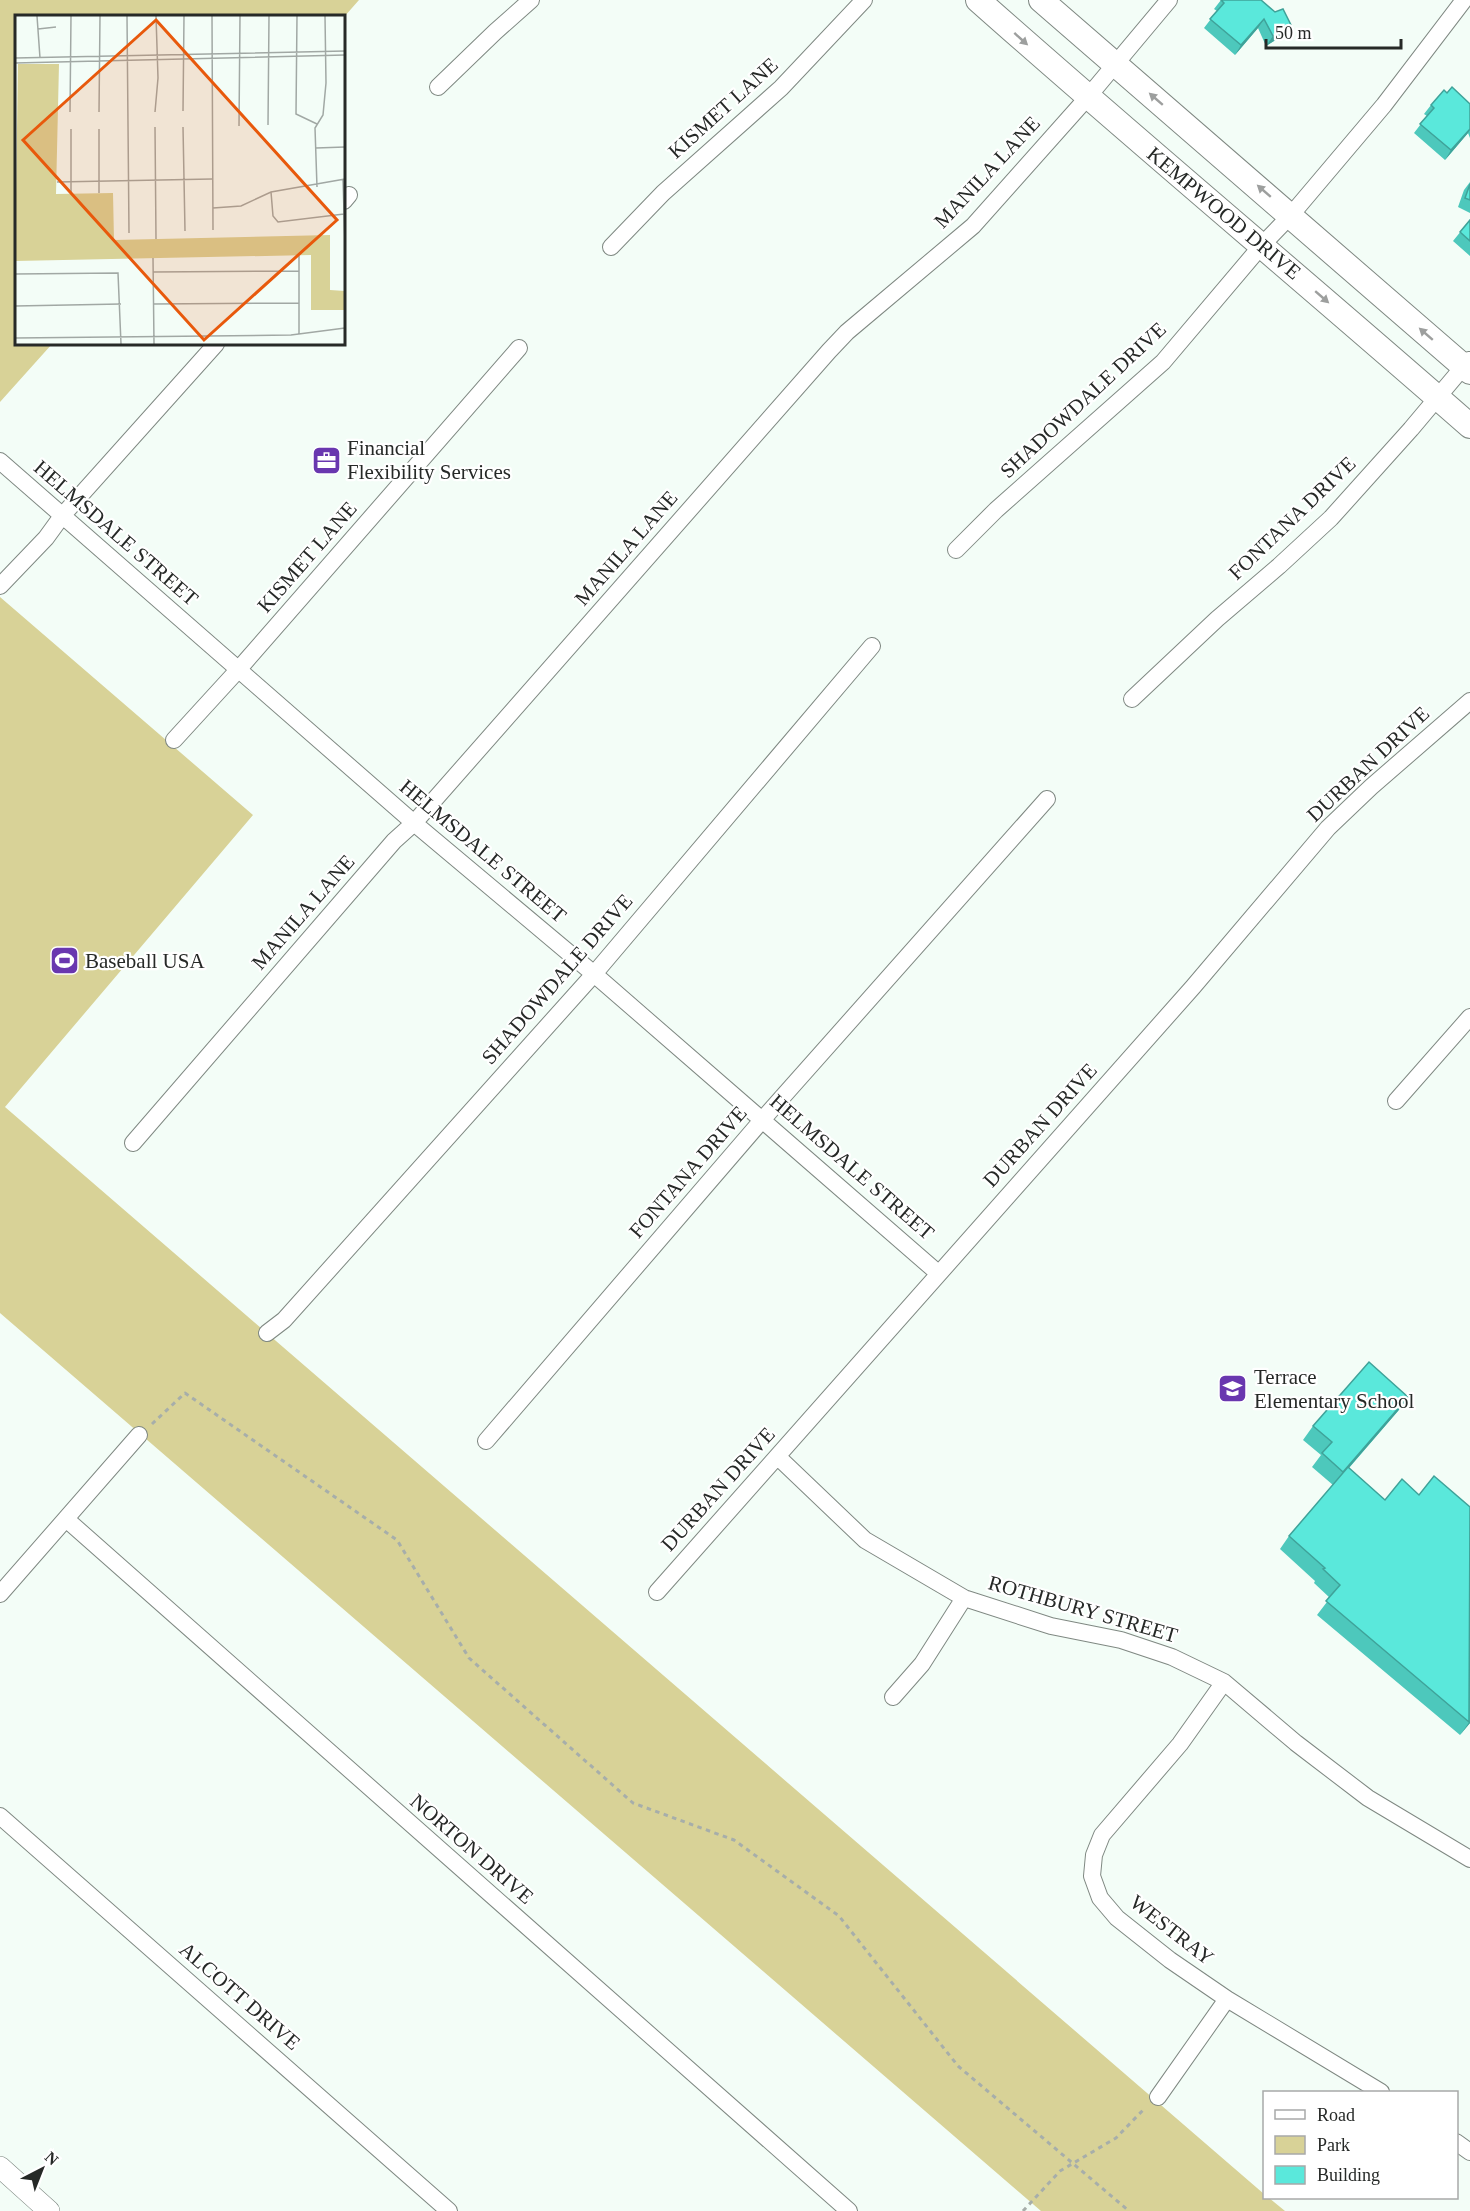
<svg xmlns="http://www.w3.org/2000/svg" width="1470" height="2211" viewBox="0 0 1470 2211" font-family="'Times New Roman',serif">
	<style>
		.green { fill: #d8d297 }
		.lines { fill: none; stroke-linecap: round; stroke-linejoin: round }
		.minor-casing { stroke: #7f8882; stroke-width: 18 }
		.tertiary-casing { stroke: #7f8882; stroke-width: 22 }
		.secondary-casing { stroke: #7f8882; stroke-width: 26 }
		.path { stroke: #a7aeaa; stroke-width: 3; stroke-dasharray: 4.5 4.5; stroke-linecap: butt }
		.minor { stroke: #fff; stroke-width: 16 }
		.tertiary { stroke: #fff; stroke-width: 21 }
		.secondary { stroke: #fff; stroke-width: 24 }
		.wall { fill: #4dc8bc }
		.shaded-wall { fill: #3fa299 }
		.building { fill: #5ae8db; stroke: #3fa299; stroke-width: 1.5 }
		.oneway { fill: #9d9f9e }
		.labels { text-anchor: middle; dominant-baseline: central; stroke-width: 4.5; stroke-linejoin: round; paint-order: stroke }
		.street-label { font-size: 21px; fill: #262927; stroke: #fff }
		.poi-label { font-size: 21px; fill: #262927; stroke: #fff; text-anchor: start }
		.inset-road { fill: none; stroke: #a1a8a4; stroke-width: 1.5 }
		.view { fill: #e8590c; fill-opacity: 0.15; stroke: #e8590c; stroke-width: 3 }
		.inset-edge { fill: none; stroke: #262927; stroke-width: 3 }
	</style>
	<rect width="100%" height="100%" fill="#f3fdf7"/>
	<path class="green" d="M 0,0 L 359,0 L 344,17 L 16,16 L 16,344 L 52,344 L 0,402 Z
		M 0,597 L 253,815 L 5,1107 L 1264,2194 L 1264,2198 L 1269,2198 L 1285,2211 L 1041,2211 L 0,1313 Z"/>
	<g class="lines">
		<defs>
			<path id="minor" d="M 438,87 L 495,32 L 531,0
				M 344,201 L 349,195
				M 611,247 L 663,193 L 781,88 L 864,0
				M 0,461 L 414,823 L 594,974 L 938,1273
				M 956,550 L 996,510 L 1163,362 L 1262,245 L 1291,215 L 1384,105 L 1464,0
				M 0,586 L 46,538 L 62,516 L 216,344
				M 1132,699 L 1217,619 L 1279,566 L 1331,518 L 1411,429 L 1469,360
				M 174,740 L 238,670 L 519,348
				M 1396,1101 L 1470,1017
				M 133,1143 L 394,841 L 414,823 L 829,351 L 847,332 L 973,226 L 1087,98 L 1169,0
				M 267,1333 L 284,1320 L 594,974 L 872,646
				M 486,1441 L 763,1119 L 1047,799
				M 778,1457 L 865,1540 L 964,1598 L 1051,1626 L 1121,1640 L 1172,1657 L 1224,1682 L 1296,1743 L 1368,1798 L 1470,1859
				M 66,1519 L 849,2211
				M 657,1592 L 1193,987 L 1328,828 L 1371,787 L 1470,701
				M 0,1594 L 139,1435
				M 1224,1682 L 1180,1744 L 1102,1835 L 1094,1855 L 1092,1876 L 1100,1898 L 1117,1918 L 1170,1960 L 1227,1999 L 1381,2092
				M 893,1697 L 922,1664 L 964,1598
				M 0,1816 L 449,2211
				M 1158,2097 L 1227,1999
				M 1456,2142 L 1470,2152"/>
			<path id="tertiary" d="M 0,2167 L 49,2211"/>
			<path id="secondary" d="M 978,0 C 1140,144 1307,283 1470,426
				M 1041,0 L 1470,372"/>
		</defs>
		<use href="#minor" class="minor-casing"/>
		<use href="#tertiary" class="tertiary-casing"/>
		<use href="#secondary" class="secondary-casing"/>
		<path class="path" d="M 152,1424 L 185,1393 L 397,1540 L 469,1658 L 633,1803 L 734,1840 L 839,1916 L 958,2066 L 1129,2211
			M 1023,2211 L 1060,2171 L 1116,2138 L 1145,2108"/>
		<use href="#minor" class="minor"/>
		<use href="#tertiary" class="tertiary"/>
		<use href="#secondary" class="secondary"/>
	</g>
	<path class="wall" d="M 1221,0 L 1275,12 L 1291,25 L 1285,34 L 1266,46 L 1258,28 L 1235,55 L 1204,28 L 1217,11 L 1214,9 Z
		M 1447,93 L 1470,104 L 1470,138 L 1468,133 L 1445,160 L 1414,133 L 1427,116 L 1424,114 L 1431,105 Z
		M 1470,182 L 1470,213 L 1458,207 L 1464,190 Z
		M 1470,220 L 1470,256 L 1453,241 Z
		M 1408,1397 L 1398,1411 L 1349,1468 L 1385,1500 L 1419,1495 L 1470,1507 L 1470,1723 L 1460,1735 L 1317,1615 L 1330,1598 L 1314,1583 L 1315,1581 L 1280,1549 L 1289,1536 L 1333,1485 L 1312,1467 L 1321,1455 L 1303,1440 L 1313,1426 Z"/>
	<path class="shaded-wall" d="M 1264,19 L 1258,28 L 1235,55 L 1241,45 Z
		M 1291,25 L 1285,34 L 1266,46 L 1273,36 Z
		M 1470,129 L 1468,133 L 1445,160 L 1451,150 Z
		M 1408,1397 L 1398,1411 L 1333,1486 L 1343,1472 Z
		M 1470,1721 L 1470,1723 L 1460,1735 Z"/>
	<path class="building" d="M 1221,0 L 1261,0 L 1275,12 L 1283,9 L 1291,25 L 1273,36 L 1264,19 L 1241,45 L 1210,19 L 1224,3 Z
		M 1452,87 L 1470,104 L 1470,129 L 1451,150 L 1420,124 L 1434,108 L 1431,105 L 1444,90 L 1447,93 Z
		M 1470,184 L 1470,200 L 1465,198 Z
		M 1470,220 L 1470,241 L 1460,232 Z
		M 1369,1362 L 1408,1397 L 1343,1472 L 1322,1453 L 1332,1442 L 1313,1426 Z
		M 1348,1467 L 1385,1500 L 1402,1479 L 1419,1495 L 1434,1476 L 1470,1507 L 1469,1722 L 1326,1601 L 1340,1585 L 1323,1569 L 1325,1568 L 1289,1536 Z"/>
	<defs><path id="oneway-solid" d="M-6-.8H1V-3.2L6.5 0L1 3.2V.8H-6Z" transform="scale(1.5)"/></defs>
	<g class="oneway">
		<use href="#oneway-solid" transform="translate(1021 39) rotate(42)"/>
		<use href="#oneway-solid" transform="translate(1156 99) rotate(-139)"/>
		<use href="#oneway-solid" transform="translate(1264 191) rotate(-139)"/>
		<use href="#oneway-solid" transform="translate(1322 297) rotate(41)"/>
		<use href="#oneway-solid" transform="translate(1426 334) rotate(-139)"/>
	</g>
	<defs>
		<symbol id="office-square" viewBox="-11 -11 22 22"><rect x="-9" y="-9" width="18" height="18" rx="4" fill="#6937af" stroke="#fff"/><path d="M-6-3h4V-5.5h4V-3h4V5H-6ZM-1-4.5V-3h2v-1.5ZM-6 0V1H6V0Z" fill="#fff"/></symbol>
		<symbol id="stadium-square" viewBox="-11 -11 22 22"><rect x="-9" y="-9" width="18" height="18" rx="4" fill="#6937af" stroke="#fff"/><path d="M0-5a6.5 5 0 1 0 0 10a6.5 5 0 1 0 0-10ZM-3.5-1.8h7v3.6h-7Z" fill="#fff"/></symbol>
		<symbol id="school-square" viewBox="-11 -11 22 22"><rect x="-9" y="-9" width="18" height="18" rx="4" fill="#6937af" stroke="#fff"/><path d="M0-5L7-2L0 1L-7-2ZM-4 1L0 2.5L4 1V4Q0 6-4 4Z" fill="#fff"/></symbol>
	</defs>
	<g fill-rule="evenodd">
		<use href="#office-square" x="310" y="444" width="33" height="33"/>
		<use href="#stadium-square" x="48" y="944" width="33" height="33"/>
		<use href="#school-square" x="1216" y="1372" width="33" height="33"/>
	</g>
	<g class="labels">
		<g class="street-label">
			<text transform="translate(723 108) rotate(-42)">KISMET LANE</text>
			<text transform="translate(987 172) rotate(-47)">MANILA LANE</text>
			<text transform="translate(1224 213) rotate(40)">KEMPWOOD DRIVE</text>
			<text transform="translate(1083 400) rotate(-43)">SHADOWDALE DRIVE</text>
			<text transform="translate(1292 518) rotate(-44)">FONTANA DRIVE</text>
			<text transform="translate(116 533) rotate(41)">HELMSDALE STREET</text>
			<text transform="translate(626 548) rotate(-49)">MANILA LANE</text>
			<text transform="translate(307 557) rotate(-49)">KISMET LANE</text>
			<text transform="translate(1368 764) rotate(-43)">DURBAN DRIVE</text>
			<text transform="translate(483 851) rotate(40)">HELMSDALE STREET</text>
			<text transform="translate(303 912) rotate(-49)">MANILA LANE</text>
			<text transform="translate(557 979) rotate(-49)">SHADOWDALE DRIVE</text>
			<text transform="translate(1040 1125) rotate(-48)">DURBAN DRIVE</text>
			<text transform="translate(852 1167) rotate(41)">HELMSDALE STREET</text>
			<text transform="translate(688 1172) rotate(-49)">FONTANA DRIVE</text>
			<text transform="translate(718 1489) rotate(-48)">DURBAN DRIVE</text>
			<text transform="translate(1083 1609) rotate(16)">ROTHBURY STREET</text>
			<text transform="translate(472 1849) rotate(41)">NORTON DRIVE</text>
			<text transform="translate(1172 1930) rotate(38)">WESTRAY</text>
			<text transform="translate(240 1996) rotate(41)">ALCOTT DRIVE</text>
		</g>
		<g class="poi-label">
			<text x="347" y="448">Financial<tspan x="347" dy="24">Flexibility Services</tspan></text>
			<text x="85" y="961">Baseball USA</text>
			<text x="1254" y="1377">Terrace<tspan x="1254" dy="24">Elementary School</tspan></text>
		</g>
	</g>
	<g transform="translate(15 15)">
		<rect width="330" height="330" fill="#f3fdf7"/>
		<path d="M 3,49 L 44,49 L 41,179 L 98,178 L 99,225 L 315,220 L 315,275 L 330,276 L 330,295 L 296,295 L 296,240 L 0,246 Z" fill="#d8d297"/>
		<path class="inset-road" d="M 22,1 L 25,43M 112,1 L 114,218M 197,1 L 198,215M 282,1 L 281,99 L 302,109M 23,14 L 41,12M 0,43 L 330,36M 0,48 L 330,40M 168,96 L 169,1M 55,97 L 56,1M 84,97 L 85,1M 140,97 L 143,63 L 141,1M 253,110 L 254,1M 224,111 L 225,1M 140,112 L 141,224M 168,112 L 170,216M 56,114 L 56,178M 84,114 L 84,178M 301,133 L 330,132M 328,165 L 330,229M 42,167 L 197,164M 302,172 L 300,113 L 308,100 L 311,68 L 310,1M 256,177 L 258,201 L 263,207 L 329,199M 198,193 L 226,191 L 256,177 L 330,164M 284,241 L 284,319M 138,243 L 139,329M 138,257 L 284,256M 0,259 L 103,258 L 106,329M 138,289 L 284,288M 0,291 L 106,289M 0,323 L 276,320 L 330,313"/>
		<path class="view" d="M 141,5 L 322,205 L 189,325 L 8,125 Z"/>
		<rect width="330" height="330" class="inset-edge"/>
	</g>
	<rect x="1263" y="2091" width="195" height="108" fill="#ffffff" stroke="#a8a9a9" stroke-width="1.5"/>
	<rect x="1275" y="2110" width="30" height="9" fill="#ffffff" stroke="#a8a9a9" stroke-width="1.5"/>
	<text x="1317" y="2121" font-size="18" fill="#262927">Road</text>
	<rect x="1275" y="2136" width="30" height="18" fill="#d8d297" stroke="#a8a9a9" stroke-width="1.5"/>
	<text x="1317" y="2151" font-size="18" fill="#262927">Park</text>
	<rect x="1275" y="2166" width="30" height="18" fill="#5ae8db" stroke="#a8a9a9" stroke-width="1.5"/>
	<text x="1317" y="2181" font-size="18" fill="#262927">Building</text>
	<g transform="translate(42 2169) rotate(42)" stroke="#ffffff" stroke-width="4.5" paint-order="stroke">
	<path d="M0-4.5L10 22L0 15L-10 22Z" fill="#262927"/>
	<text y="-9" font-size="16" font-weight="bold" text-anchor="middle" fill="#262927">N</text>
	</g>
	<path d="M1266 39v9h135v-9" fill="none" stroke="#262927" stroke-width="3"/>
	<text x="1275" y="39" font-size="18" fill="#262927" stroke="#ffffff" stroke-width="4.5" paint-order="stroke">50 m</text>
</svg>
